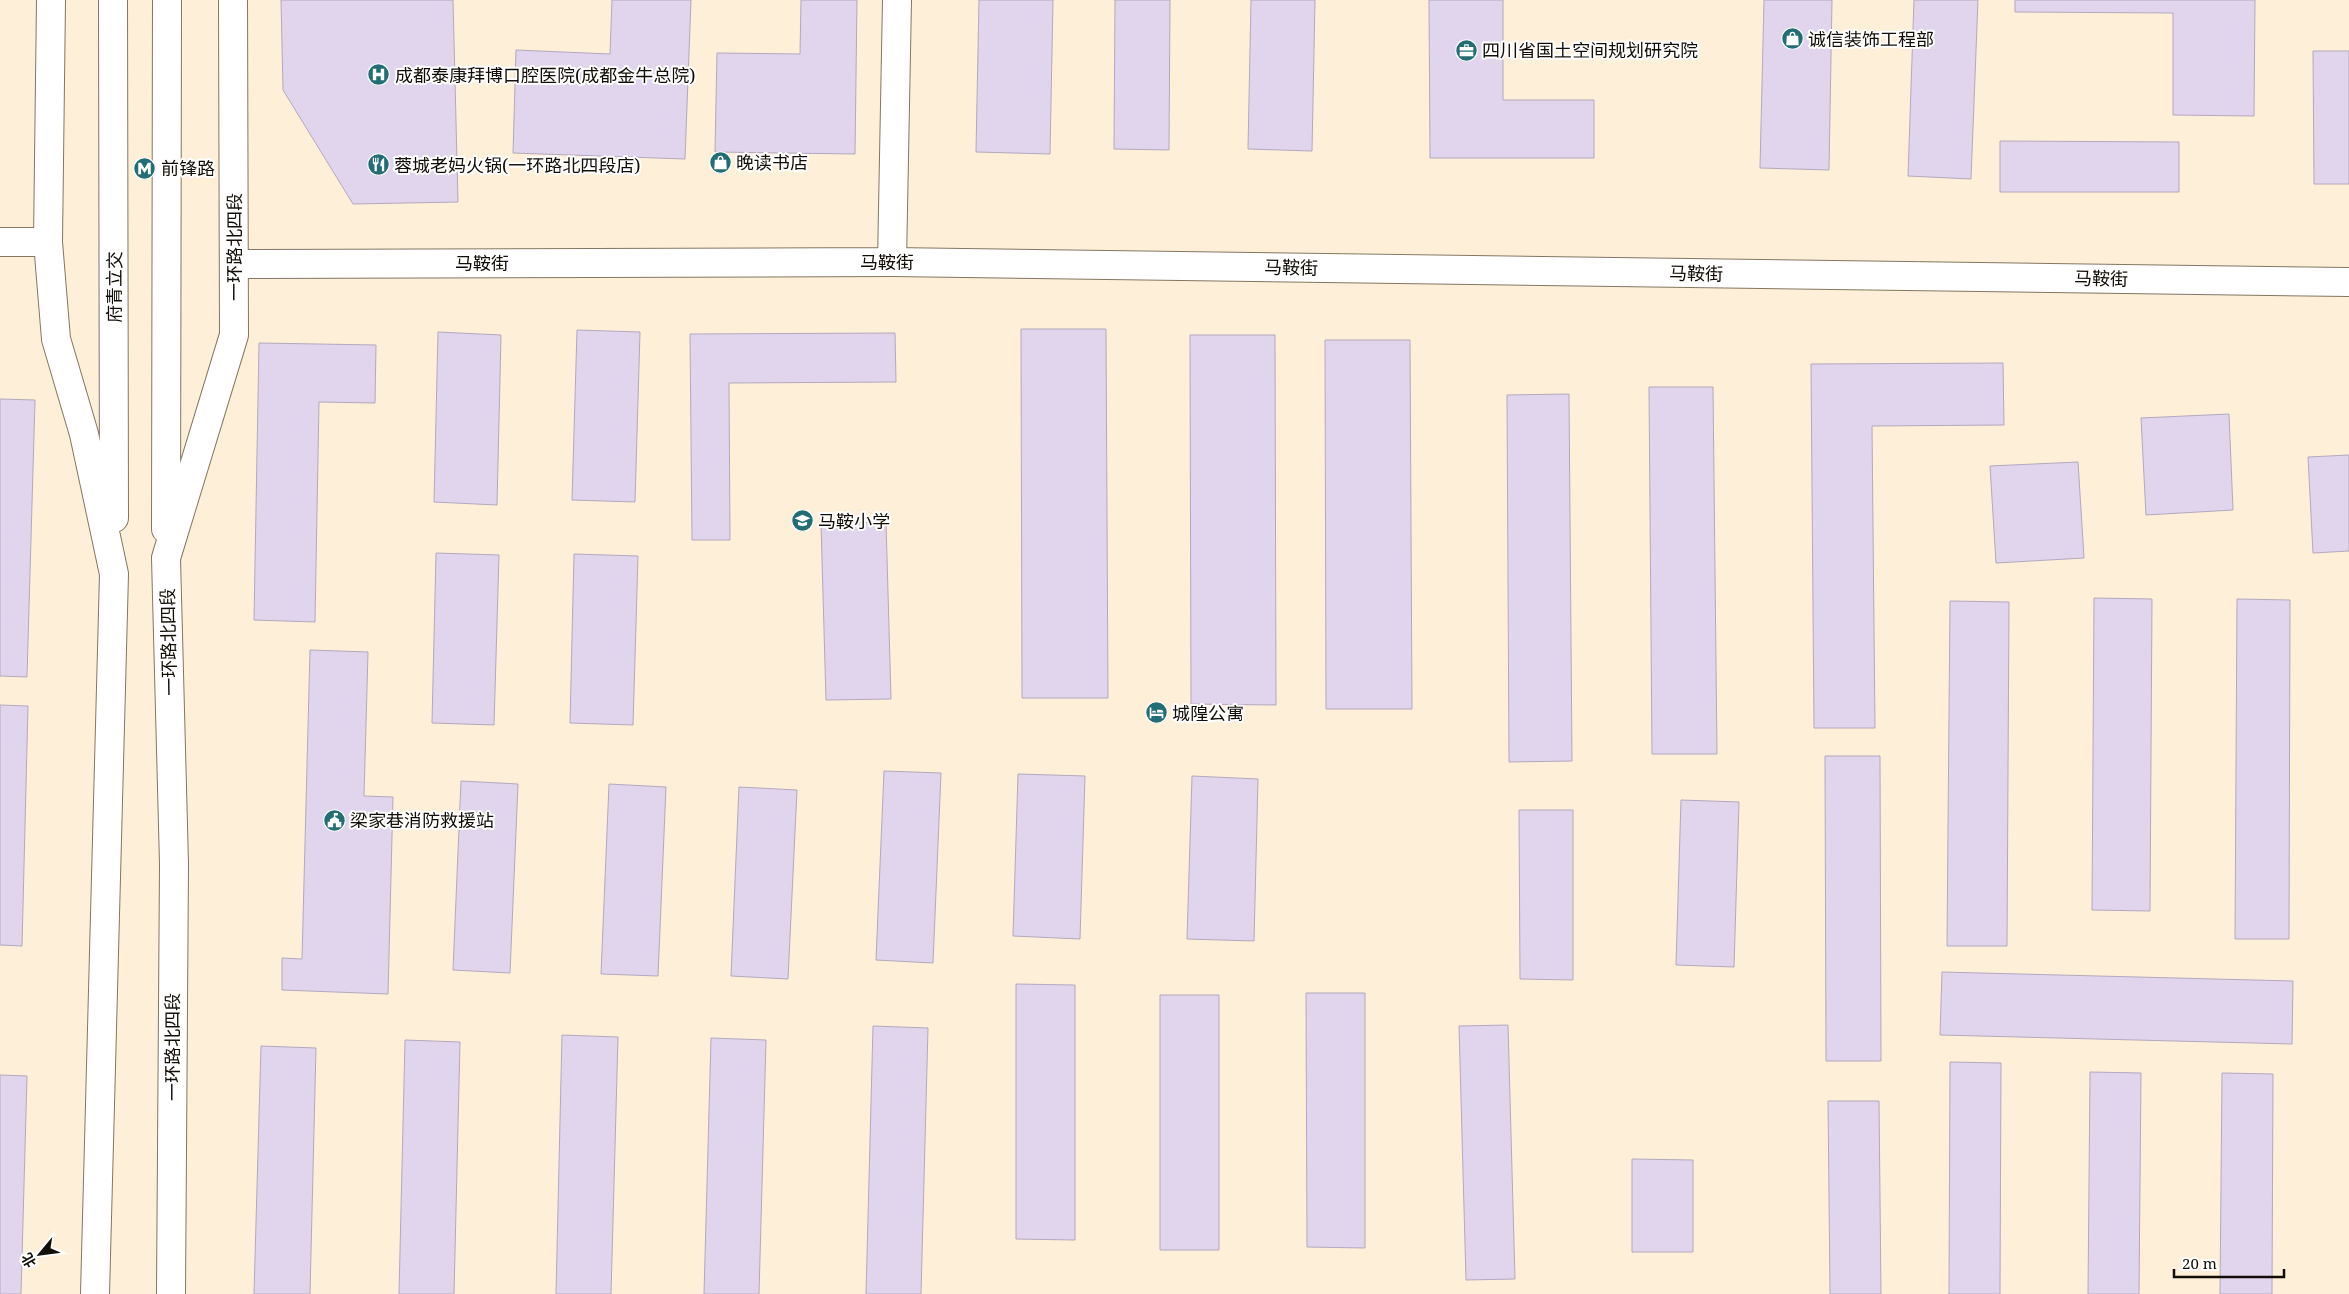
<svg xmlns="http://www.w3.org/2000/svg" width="2349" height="1294" viewBox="0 0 2349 1294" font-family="'Noto Serif','Noto Sans SC',serif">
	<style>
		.building { fill: #e0d5ed; stroke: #b3a8be }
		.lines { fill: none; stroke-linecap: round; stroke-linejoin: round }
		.minor-casing { stroke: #847662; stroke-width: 30 }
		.major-casing { stroke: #847662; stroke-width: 30 }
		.minor { stroke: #fff; stroke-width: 28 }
		.major { stroke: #fff; stroke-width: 28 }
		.labels { text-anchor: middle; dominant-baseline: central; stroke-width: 4; stroke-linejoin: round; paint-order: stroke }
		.poi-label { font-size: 18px; fill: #120d06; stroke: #fff; text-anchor: start }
		.street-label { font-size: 18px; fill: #120d06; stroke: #fff }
	</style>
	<rect width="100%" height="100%" fill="#feefd8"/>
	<path class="building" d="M 281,0 L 453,0 L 458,202 L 353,204 L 283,90 Z
		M 612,0 L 691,0 L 685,159 L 513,153 L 516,50 L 610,54 Z
		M 801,0 L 857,0 L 855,154 L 715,152 L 717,53 L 800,54 Z
		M 979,0 L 1053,0 L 1050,154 L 976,152 Z
		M 1115,0 L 1170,0 L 1169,150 L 1114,149 Z
		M 1251,0 L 1315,0 L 1312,151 L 1248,149 Z
		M 1429,0 L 1503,0 L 1503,100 L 1594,100 L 1594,158 L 1430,158 Z
		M 1764,0 L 1832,0 L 1829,170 L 1760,168 Z
		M 1914,0 L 1978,0 L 1971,179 L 1908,176 Z
		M 2015,0 L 2255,0 L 2254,116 L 2173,115 L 2173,13 L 2015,12 Z
		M 2313,51 L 2349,51 L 2349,184 L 2314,184 Z
		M 2000,141 L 2179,142 L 2179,192 L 2000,192 Z
		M 1021,329 L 1106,329 L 1108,698 L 1022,698 Z
		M 577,330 L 640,332 L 635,502 L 572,500 Z
		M 438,332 L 501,335 L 497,505 L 434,502 Z
		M 895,333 L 896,382 L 729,383 L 730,540 L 692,540 L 690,334 Z
		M 1190,335 L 1275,335 L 1276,705 L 1191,704 Z
		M 1325,340 L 1410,340 L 1412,709 L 1326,709 Z
		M 259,343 L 376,345 L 375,403 L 319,402 L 315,622 L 254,620 Z
		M 2003,363 L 2004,425 L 1872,426 L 1875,728 L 1814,728 L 1811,364 Z
		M 1649,387 L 1713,387 L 1717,754 L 1652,754 Z
		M 1569,394 L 1572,761 L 1509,762 L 1507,395 Z
		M 0,399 L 35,400 L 27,677 L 0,676 Z
		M 2229,414 L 2233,510 L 2146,515 L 2141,418 Z
		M 2349,455 L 2349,551 L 2313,553 L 2308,457 Z
		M 2078,462 L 2084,558 L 1996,563 L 1990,466 Z
		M 886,522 L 891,699 L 826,700 L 821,524 Z
		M 436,553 L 499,555 L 494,725 L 432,723 Z
		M 574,554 L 638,556 L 633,725 L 570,723 Z
		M 2094,598 L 2152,599 L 2150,911 L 2092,910 Z
		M 2237,599 L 2290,600 L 2289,939 L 2235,939 Z
		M 1950,601 L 2009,602 L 2007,946 L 1947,946 Z
		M 310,650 L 368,652 L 364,796 L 393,797 L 388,994 L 282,990 L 282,958 L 302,959 Z
		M 0,705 L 28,706 L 22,946 L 0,945 Z
		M 1825,756 L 1880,756 L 1881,1061 L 1826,1061 Z
		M 884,771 L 941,773 L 933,963 L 876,960 Z
		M 1018,774 L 1085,776 L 1080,939 L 1013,936 Z
		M 1192,776 L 1258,779 L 1254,941 L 1187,939 Z
		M 461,781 L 518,784 L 510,973 L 453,970 Z
		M 609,784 L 666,787 L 658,976 L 601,974 Z
		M 739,787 L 797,790 L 788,979 L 731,976 Z
		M 1681,800 L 1739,802 L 1734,967 L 1676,965 Z
		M 1519,810 L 1573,810 L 1573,980 L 1520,979 Z
		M 1942,972 L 2293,981 L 2292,1044 L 1940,1035 Z
		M 1016,984 L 1075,985 L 1075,1240 L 1016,1239 Z
		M 1306,993 L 1365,993 L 1365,1248 L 1307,1247 Z
		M 1160,995 L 1219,995 L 1219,1250 L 1160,1250 Z
		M 1508,1025 L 1515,1279 L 1466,1280 L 1459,1026 Z
		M 873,1026 L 928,1028 L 921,1294 L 866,1294 Z
		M 562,1035 L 618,1037 L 611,1294 L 556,1294 Z
		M 711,1038 L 766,1040 L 759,1294 L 704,1294 Z
		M 405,1040 L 460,1042 L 454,1294 L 399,1294 Z
		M 261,1046 L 316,1048 L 310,1294 L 254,1294 Z
		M 1950,1062 L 2001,1063 L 2000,1294 L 1949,1294 Z
		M 2090,1072 L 2141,1073 L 2139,1294 L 2088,1294 Z
		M 2222,1073 L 2273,1074 L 2272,1294 L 2220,1294 Z
		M 0,1075 L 27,1076 L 21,1294 L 0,1294 Z
		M 1828,1101 L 1879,1101 L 1881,1294 L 1830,1294 Z
		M 1632,1159 L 1693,1160 L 1693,1252 L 1632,1252 Z"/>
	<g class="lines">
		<defs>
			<path id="minor" d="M 0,242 L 48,242
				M 892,262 L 897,0
				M 234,264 L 892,262 L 2349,282"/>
			<path id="major" d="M 51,0 L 48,242 L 56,339 L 84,434 L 114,574 L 95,1294
				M 113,0 L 114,518
				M 166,529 L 167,0
				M 171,1294 L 174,864 L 166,558 L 234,335 L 233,0"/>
		</defs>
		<use href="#minor" class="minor-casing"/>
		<use href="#major" class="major-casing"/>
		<use href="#minor" class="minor"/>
		<use href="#major" class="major"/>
	</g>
	<defs>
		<symbol id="shop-disc" viewBox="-11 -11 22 22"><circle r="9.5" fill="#236e75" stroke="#fff"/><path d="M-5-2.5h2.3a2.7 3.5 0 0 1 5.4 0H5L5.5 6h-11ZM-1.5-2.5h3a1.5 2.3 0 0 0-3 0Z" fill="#fff"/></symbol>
		<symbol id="office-disc" viewBox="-11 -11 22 22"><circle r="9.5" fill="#236e75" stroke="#fff"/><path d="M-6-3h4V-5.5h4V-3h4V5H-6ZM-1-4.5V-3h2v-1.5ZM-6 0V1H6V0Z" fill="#fff"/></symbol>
		<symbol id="hospital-disc" viewBox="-11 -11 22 22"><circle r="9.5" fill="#236e75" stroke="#fff"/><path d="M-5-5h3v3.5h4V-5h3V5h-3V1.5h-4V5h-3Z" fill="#fff"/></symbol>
		<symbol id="restaurant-disc" viewBox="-11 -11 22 22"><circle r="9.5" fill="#236e75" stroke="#fff"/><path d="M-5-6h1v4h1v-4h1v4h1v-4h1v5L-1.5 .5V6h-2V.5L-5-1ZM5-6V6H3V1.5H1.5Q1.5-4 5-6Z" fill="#fff"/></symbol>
		<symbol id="metro-disc" viewBox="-11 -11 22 22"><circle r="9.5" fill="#236e75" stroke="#fff"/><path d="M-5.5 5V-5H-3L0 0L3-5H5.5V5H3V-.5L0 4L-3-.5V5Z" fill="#fff"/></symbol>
		<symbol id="school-disc" viewBox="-11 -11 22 22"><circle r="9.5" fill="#236e75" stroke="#fff"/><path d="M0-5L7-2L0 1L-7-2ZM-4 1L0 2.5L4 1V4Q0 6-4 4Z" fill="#fff"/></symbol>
		<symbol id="hotel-disc" viewBox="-11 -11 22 22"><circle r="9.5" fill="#236e75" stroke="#fff"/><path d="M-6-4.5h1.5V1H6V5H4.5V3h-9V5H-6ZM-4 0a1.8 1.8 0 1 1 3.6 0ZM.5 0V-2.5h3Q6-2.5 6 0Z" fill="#fff"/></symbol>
		<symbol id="civic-disc" viewBox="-11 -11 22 22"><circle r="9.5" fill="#236e75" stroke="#fff"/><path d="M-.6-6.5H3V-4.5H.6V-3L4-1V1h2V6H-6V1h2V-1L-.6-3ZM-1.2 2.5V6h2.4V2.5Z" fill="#fff"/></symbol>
	</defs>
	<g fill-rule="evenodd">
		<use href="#shop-disc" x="1780" y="26" width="25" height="25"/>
		<use href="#office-disc" x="1454" y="38" width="25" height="25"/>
		<use href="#hospital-disc" x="366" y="62" width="25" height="25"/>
		<use href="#shop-disc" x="708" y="150" width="25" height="25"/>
		<use href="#restaurant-disc" x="366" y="152" width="25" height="25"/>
		<use href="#metro-disc" x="132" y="156" width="25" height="25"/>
		<use href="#school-disc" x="790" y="508" width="25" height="25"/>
		<use href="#hotel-disc" x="1144" y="700" width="25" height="25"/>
		<use href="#civic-disc" x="322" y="808" width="25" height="25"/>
	</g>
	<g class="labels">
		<g class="poi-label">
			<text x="1808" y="39">诚信装饰工程部</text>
			<text x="1482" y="50">四川省国土空间规划研究院</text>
			<text x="395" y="75">成都泰康拜博口腔医院(成都金牛总院)</text>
			<text x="736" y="162">晚读书店</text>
			<text x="394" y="165">蓉城老妈火锅(一环路北四段店)</text>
			<text x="161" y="168">前锋路</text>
			<text x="818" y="521">马鞍小学</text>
			<text x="1172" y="713">城隍公寓</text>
			<text x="350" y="820">梁家巷消防救援站</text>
		</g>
		<g class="street-label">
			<text transform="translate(234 247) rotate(-90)">一环路北四段</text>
			<text x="887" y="262">马鞍街</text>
			<text x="482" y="263">马鞍街</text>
			<text transform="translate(1291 267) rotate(1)">马鞍街</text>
			<text transform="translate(1696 273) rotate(1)">马鞍街</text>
			<text transform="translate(2101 278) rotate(1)">马鞍街</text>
			<text transform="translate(114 287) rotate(-90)">府青立交</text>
			<text transform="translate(168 642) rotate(-91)">一环路北四段</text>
			<text transform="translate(172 1047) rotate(-90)">一环路北四段</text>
		</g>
	</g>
	<g transform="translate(40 1254) rotate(241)" stroke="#ffffff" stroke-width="4" paint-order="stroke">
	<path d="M0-4L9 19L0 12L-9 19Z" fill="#120d06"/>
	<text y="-8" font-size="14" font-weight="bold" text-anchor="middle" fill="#120d06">北</text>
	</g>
	<path d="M2174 1269v8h110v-8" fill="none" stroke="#120d06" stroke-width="2.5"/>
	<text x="2182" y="1269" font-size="15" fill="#120d06" stroke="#ffffff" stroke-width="4" paint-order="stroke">20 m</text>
</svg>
